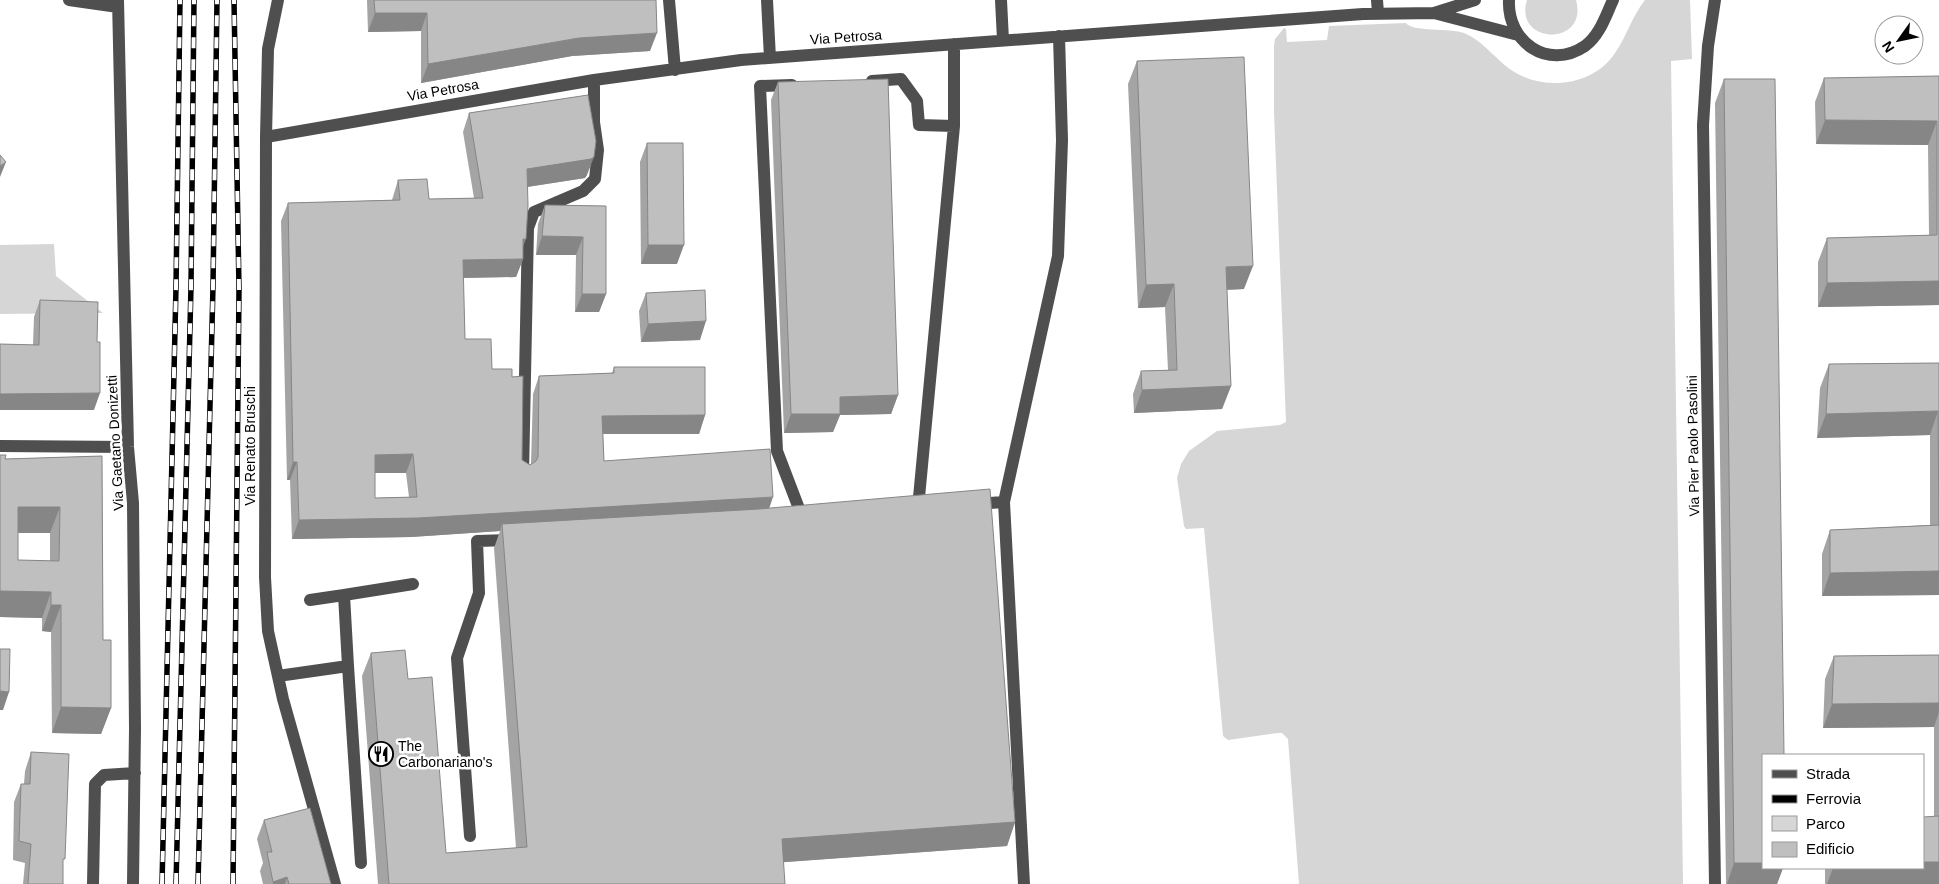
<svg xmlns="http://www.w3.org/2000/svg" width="1939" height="884" viewBox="0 0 1939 884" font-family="Arial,sans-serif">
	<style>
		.green { fill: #d6d6d6 }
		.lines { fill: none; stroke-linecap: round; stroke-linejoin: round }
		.minor { stroke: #4f4f4f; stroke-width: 12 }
		.rail-casing { stroke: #000; stroke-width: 5.5 }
		.rail { stroke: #fff; stroke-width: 4; stroke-dasharray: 11; stroke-linecap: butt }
		.wall { fill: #a4a4a4; fill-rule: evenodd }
		.shaded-wall { fill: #868686 }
		.building { fill: #bfbfbf; stroke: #868686; fill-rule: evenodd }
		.labels { text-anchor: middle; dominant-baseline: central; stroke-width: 5; stroke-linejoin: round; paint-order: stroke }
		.street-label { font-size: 14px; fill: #000; stroke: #fff }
		.poi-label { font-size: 14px; fill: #000; stroke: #fff; text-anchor: start }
	</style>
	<rect width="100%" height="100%" fill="#fff"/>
	<path class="green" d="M 1527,0 L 1576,0 C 1589,47 1513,45 1527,0 Z
		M 1645,0 L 1690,0 L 1692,59 L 1671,61 L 1683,884 L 1299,884 L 1288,739 L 1282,733 L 1278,733 L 1228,740 L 1223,736 L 1204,528 L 1186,529 L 1184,526 L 1177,478 L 1181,464 L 1189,451 L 1217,431 L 1280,425 L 1286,422 L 1274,112 L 1274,46 L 1275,39 L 1284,28 L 1286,29 L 1287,42 L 1327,40 L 1329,26 L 1406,23 C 1411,32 1451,28 1464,33 C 1484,41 1497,62 1516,73 C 1548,91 1594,85 1615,53 C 1627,36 1632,16 1645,0 Z
		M 54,244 L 56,276 L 103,313 L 0,314 L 0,245 Z"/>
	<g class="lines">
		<path class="minor" d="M 69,0 L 118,7
			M 118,0 L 128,447 L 133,503 L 135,729 L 133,884
			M 278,0 L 268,49 L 266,137 L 265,577 L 268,631 L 283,699 L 335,884
			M 669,0 L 675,70
			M 767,0 L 770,58
			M 1001,0 L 1003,40
			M 1377,0 L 1378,13
			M 1509,0 C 1507,42 1548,71 1585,46 C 1600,35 1606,15 1613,0
			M 1434,13 L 1475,0
			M 872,81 L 901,79 L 917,101 L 919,125 L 954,126
			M 792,85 L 760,86 L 777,451 L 803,519
			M 266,137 L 594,80 L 741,60 L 1363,14 L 1434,13 L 1518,35
			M 0,446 L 128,447
			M 523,475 L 528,228 L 534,212 L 583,191 L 595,179 L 598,150 L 594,122 L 594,80
			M 1004,502 L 1058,256 L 1062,140 L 1059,36
			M 975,504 L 1004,502 L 1024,884
			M 913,508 L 918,508 L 954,126 L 954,44
			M 310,600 L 344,595
			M 348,666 L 344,595 L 413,584
			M 278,676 L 348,666 L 361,863
			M 470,836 L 457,658 L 479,593 L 477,541 L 512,540
			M 93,884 L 95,784 L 104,775 L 135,773
			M 1715,884 L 1703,125 L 1708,46 L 1715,0"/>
		<defs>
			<path id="rail" d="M 162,884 L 176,287 L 180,0
				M 176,884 L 191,287 L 194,0
				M 198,884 L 213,286 L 217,0
				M 233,884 L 239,289 L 234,0"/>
		</defs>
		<use href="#rail" class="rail-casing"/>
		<use href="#rail" class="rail"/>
	</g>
	<path class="wall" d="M 367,0 L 656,0 L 650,51 L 572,56 L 421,83 L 421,31 L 368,32 Z
		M 1137,61 L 1244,289 L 1227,290 L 1231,386 L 1222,409 L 1134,413 L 1133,394 L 1141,371 L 1168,370 L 1165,307 L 1138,308 L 1128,84 Z
		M 1939,76 L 1939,305 L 1818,307 L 1818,262 L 1827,238 L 1929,235 L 1928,145 L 1816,144 L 1815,102 L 1824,78 Z
		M 1724,79 L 1783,868 L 1777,884 L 1726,884 L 1715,103 Z
		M 778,82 L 898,395 L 891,414 L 840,415 L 833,432 L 784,433 L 771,100 Z
		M 469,113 L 587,175 L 585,178 L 527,187 L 523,247 L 523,259 L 516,277 L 463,278 L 465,339 L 492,369 L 512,377 L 522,460 L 530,465 L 531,464 L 533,394 L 539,376 L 612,373 L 614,367 L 705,415 L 699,434 L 603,434 L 604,461 L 769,508 L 1015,822 L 1007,846 L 783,862 L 785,884 L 378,884 L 362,676 L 371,653 L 408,679 L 446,853 L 516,848 L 494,548 L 500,531 L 411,537 L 292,539 L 290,480 L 287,480 L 281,221 L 288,203 L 392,200 L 398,180 L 429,199 L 474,198 L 463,132 ZM 375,473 L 406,473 L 409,497 L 375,498 Z
		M 647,143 L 677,264 L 641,264 L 640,162 Z
		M 545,205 L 606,206 L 606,294 L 599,312 L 575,312 L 576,255 L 536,255 L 538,224 Z
		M 646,293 L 700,340 L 641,342 L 639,311 Z
		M 40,300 L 94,410 L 0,410 L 0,344 L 33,345 L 34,317 Z
		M 1939,363 L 1939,595 L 1822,596 L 1822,554 L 1830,530 L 1930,525 L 1930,435 L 1817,438 L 1820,388 L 1829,364 Z
		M 102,456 L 103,640 L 111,708 L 101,734 L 52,733 L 51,632 L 42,631 L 42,618 L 0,617 L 5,459 ZM 18,533 L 50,533 L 50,561 L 18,560 Z
		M 1939,655 L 1939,884 L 1825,884 L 1825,868 L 1923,868 L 1934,817 L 1934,727 L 1823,728 L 1825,679 L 1834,656 Z
		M 31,752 L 63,864 L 63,884 L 23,884 L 25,863 L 13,860 L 14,802 L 21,784 L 24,784 L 25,771 Z
		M 264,820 L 331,884 L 263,884 L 260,871 L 263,863 L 257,839 Z"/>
	<path class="shaded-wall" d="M 375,13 L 427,13 L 421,31 L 368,32 Z
		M 657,33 L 650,51 L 572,56 L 421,83 L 428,64 L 579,38 Z
		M 1825,120 L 1937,121 L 1928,145 L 1816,144 Z
		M 594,157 L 587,175 L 585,178 L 520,188 L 527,169 Z
		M 6,162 L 0,177 L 0,166 Z
		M 542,236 L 583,237 L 576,255 L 536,255 Z
		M 523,239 L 526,239 L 519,257 Z
		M 648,245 L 684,245 L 677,264 L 641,264 Z
		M 523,259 L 516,277 L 456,278 L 463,260 Z
		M 1253,266 L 1244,289 L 1218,290 L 1226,267 Z
		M 1939,281 L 1939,305 L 1818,307 L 1827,283 Z
		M 1174,284 L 1165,307 L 1138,308 L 1146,285 Z
		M 582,294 L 606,294 L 599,312 L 575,312 Z
		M 706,321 L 700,340 L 641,342 L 648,324 Z
		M 1231,386 L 1222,409 L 1134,413 L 1142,390 Z
		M 100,393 L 94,410 L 0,410 L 0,394 Z
		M 898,395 L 891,414 L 840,415 L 833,432 L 784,433 L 791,414 L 840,397 Z
		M 1938,411 L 1930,435 L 1817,438 L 1826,414 Z
		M 705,415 L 699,434 L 596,434 L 602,416 Z
		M 413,454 L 406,473 L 369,473 L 375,455 Z
		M 293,462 L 297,462 L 290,480 L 287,480 Z
		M 773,497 L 767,515 L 502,524 L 500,531 L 411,537 L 292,539 L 299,520 Z
		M 18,507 L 60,507 L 50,533 L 9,533 Z
		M 1939,571 L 1939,595 L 1822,596 L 1830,573 Z
		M 0,591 L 51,592 L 42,618 L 0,617 Z
		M 51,605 L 61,605 L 51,632 L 42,631 Z
		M 0,691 L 9,692 L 3,710 L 0,710 Z
		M 1939,703 L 1939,712 L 1934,727 L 1823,728 L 1832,704 Z
		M 61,707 L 111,708 L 101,734 L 52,733 Z
		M 1015,822 L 1007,846 L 773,863 L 782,839 Z
		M 1923,862 L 1939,862 L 1939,884 L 1827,884 L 1833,868 L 1923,868 Z
		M 1734,863 L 1763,863 L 1763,868 L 1783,868 L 1777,884 L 1727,884 Z
		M 287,877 L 285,884 L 273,884 L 273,882 Z"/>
	<path class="building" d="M 374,0 L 656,0 L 657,33 L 579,38 L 428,64 L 427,13 L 375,13 Z
		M 1244,57 L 1253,266 L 1226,267 L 1231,386 L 1142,390 L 1141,371 L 1177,370 L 1174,284 L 1146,285 L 1137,61 Z
		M 1939,76 L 1939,281 L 1827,283 L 1827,238 L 1937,235 L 1937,121 L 1825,120 L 1824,78 Z
		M 888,79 L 898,395 L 840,397 L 840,414 L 791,414 L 778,82 Z
		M 1724,79 L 1775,79 L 1784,755 L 1763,755 L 1763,863 L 1734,863 Z
		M 588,95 L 596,141 L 594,157 L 591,159 L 527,169 L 528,205 L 526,239 L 523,239 L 523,259 L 463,260 L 465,339 L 491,339 L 492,369 L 512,369 L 512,377 L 523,376 L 522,460 L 530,465 L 536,461 L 538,457 L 539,376 L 614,373 L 614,367 L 705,367 L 705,415 L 602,416 L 604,461 L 770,449 L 773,497 L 418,518 L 299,520 L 297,462 L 293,462 L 288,203 L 400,200 L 398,180 L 427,179 L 429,199 L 483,198 L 469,113 ZM 413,454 L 417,497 L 375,498 L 375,455 Z
		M 647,143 L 683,143 L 684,245 L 648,245 Z
		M 0,155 L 6,162 L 0,166 Z
		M 545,205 L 606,206 L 606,294 L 582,294 L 583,237 L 542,236 Z
		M 705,290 L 706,321 L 648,324 L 646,293 Z
		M 40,300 L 98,302 L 97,342 L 100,342 L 100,393 L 0,394 L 0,344 L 39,345 Z
		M 1939,363 L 1939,571 L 1830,573 L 1830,530 L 1939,525 L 1938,411 L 1826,414 L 1829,364 Z
		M 0,455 L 6,455 L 5,459 L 102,456 L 103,640 L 111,640 L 111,708 L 61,707 L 61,605 L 51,605 L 51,592 L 0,591 ZM 18,507 L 60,507 L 59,561 L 18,560 Z
		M 990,489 L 1015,822 L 782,839 L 785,884 L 389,884 L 371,653 L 405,650 L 408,679 L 432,677 L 446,853 L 527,847 L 502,524 L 759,509 Z
		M 0,649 L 10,649 L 9,692 L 0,691 Z
		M 1939,655 L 1939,703 L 1832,704 L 1834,656 Z
		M 31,752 L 69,754 L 65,859 L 63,859 L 63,884 L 28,884 L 31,844 L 19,841 L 21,784 L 30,784 Z
		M 310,808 L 331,884 L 289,884 L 287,877 L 273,882 L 267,852 L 272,852 L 264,820 Z
		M 1939,816 L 1939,862 L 1923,862 L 1923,817 Z"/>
	<defs>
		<symbol id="restaurant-ring" viewBox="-11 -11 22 22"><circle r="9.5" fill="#fff" stroke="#000" stroke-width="1.5"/><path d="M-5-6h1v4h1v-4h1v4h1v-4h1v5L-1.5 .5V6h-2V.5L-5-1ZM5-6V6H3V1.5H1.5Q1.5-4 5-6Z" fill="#000"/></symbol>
	</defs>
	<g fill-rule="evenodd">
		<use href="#restaurant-ring" x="367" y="740" width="28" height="28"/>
	</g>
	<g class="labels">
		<g class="street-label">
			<text transform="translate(846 37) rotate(-4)">Via Petrosa</text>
			<text transform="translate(443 90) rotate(-10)">Via Petrosa</text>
			<text transform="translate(115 443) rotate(-93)">Via Gaetano Donizetti</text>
			<text transform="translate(250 446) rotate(-90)">Via Renato Bruschi</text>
			<text transform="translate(1693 446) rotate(-91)">Via Pier Paolo Pasolini</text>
		</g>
		<g class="poi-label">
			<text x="398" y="746">The<tspan x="398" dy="16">Carbonariano's</tspan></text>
		</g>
	</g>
	<rect x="1762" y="754" width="162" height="115" fill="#ffffff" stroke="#999999"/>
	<rect x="1772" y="770" width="25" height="8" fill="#4f4f4f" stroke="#999999"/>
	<text x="1806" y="779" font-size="15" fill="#000000">Strada</text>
	<rect x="1772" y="795" width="25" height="8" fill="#000000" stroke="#999999"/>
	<text x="1806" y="804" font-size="15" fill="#000000">Ferrovia</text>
	<rect x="1772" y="816" width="25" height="15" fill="#d6d6d6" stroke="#999999"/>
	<text x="1806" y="829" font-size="15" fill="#000000">Parco</text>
	<rect x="1772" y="842" width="25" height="15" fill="#bfbfbf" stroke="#999999"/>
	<text x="1806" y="854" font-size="15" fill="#000000">Edificio</text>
	<g transform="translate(1899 40) rotate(237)"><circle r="24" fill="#ffffff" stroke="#999999"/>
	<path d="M0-4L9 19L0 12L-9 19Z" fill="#000000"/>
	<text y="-8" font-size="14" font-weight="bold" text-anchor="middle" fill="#000000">N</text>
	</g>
</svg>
